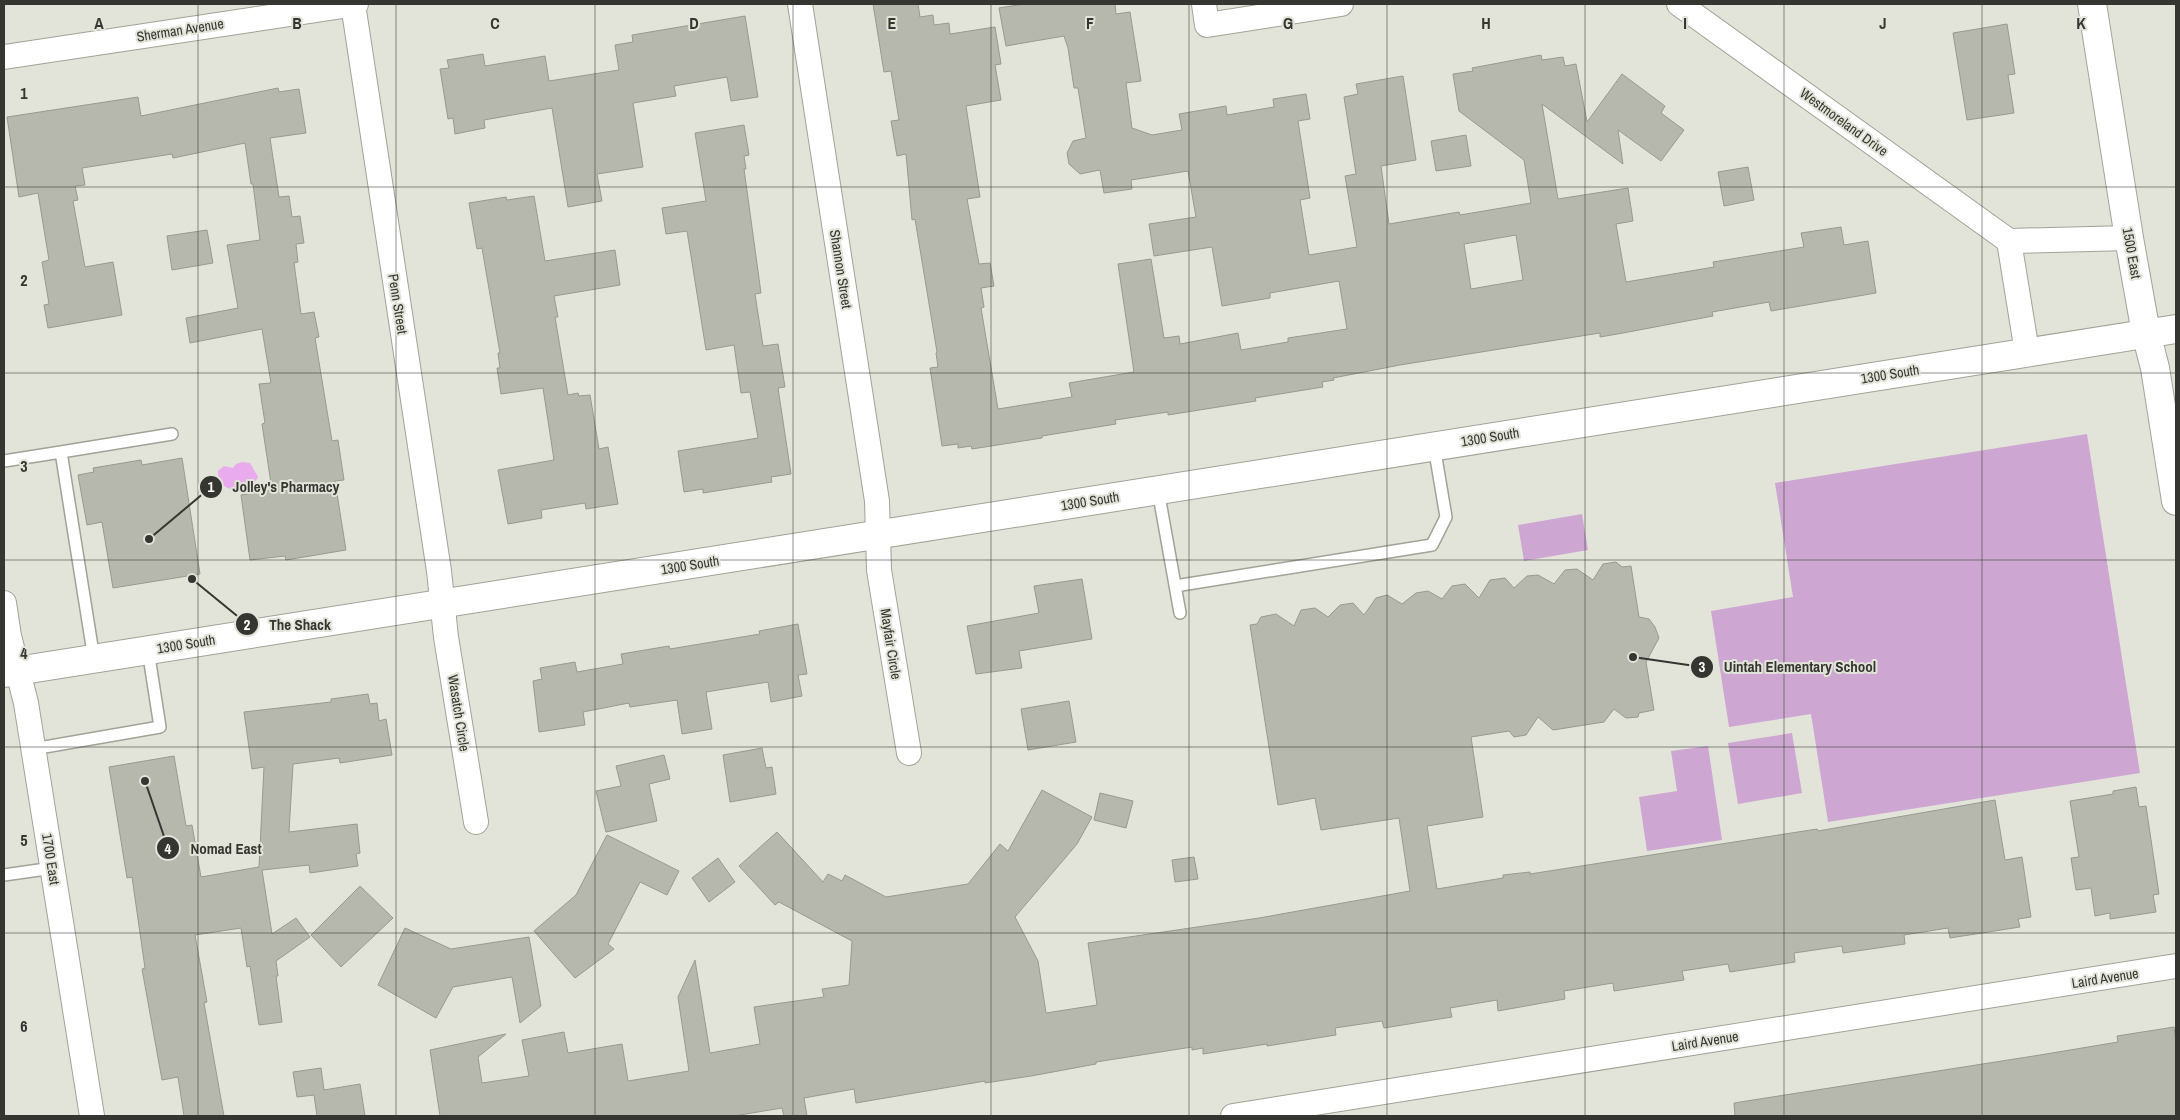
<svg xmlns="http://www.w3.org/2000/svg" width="2180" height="1120" viewBox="0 0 2180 1120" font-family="'Archivo Narrow',sans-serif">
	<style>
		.green { fill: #cda7d1 }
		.water { fill: #e9aaee }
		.building { fill: #b6b8ad; stroke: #989a90; fill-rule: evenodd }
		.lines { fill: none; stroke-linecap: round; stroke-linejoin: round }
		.lane-casing { stroke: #a1a298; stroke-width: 14 }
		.street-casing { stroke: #a1a298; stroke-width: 26 }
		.secondary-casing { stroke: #a1a298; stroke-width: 30 }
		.lane { stroke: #fff; stroke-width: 11 }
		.street { stroke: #fff; stroke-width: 24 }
		.secondary { stroke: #fff; stroke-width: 28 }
		.grid { fill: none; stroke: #353631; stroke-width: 1; stroke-opacity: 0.55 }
		.labels { text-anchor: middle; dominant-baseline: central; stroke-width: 4; stroke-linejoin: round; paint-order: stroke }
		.street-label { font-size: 14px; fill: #353631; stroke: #e2e4d9 }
		.grid-label { font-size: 16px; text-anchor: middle; font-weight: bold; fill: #353631; stroke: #e2e4d9; stroke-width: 4; stroke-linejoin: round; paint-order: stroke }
		.leader { fill: none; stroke: #353631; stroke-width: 2 }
		.callout-dot { fill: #353631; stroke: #e2e4d9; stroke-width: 2 }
		.mark-label { font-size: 15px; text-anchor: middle; font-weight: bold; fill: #fff }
		.callout-label { font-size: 15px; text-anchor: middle; font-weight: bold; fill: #353631; stroke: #e2e4d9; stroke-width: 4; stroke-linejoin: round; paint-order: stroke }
	</style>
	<rect width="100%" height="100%" fill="#e2e4d9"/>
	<path class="green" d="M 2087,434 L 2140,773 L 1828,822 L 1811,714 L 1729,727 L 1711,611 L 1793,597 L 1775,483 Z
		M 1582,514 L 1588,550 L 1524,561 L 1518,525 Z
		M 1792,733 L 1802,793 L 1738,804 L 1728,743 Z
		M 1708,746 L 1722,840 L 1647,851 L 1639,797 L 1677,791 L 1671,751 Z"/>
	<path class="water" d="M 242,462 L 250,463 L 258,477 C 249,495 216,494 218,471 L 224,466 L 233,468 L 236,464 Z"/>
	<path class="building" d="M 873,4 L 918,4 L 920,17 L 933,15 L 934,25 L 949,23 L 950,34 L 995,27 L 1001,64 L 995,65 L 1001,100 L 966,106 L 980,197 L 967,199 L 979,264 L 990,263 L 994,286 L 981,288 L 984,307 L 981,308 L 998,409 L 1072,397 L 1069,383 L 1134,372 L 1118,264 L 1151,259 L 1164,338 L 1179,336 L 1180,344 L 1238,333 L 1241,350 L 1288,342 L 1288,338 L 1347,329 L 1339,281 L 1270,293 L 1270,298 L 1222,306 L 1212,247 L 1154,256 L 1149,224 L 1196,217 L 1188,171 L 1131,180 L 1132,189 L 1104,193 L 1100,170 L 1080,174 L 1069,164 L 1067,153 L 1073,141 L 1086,138 L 1078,88 L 1074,88 L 1068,48 L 1064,36 L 1006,46 L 999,8 L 1024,4 L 1115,4 L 1116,14 L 1130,12 L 1141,81 L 1126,83 L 1132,128 L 1152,135 L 1182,130 L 1179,114 L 1226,106 L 1227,115 L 1274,107 L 1273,99 L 1306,94 L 1310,119 L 1298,121 L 1310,198 L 1300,200 L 1309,255 L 1357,247 L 1345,176 L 1356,174 L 1344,97 L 1358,94 L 1356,84 L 1403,76 L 1416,160 L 1381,166 L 1389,224 L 1459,212 L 1460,215 L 1531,203 L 1524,160 L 1459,111 L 1453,74 L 1473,71 L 1472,68 L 1541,55 L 1542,60 L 1563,57 L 1565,66 L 1576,64 L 1587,122 L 1622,74 L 1665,106 L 1661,113 L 1684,130 L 1661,161 L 1618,130 L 1623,164 L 1542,104 L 1558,199 L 1628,188 L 1633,221 L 1616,224 L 1626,282 L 1714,267 L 1713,262 L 1804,247 L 1801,233 L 1841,227 L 1844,245 L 1868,241 L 1876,293 L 1771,311 L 1769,302 L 1712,312 L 1713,316 L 1623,333 L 1600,337 L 1600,333 L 1400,365 L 1333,378 L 1334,380 L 1322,382 L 1323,387 L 1255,398 L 1256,401 L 1168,415 L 1168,412 L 1115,420 L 1116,424 L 1042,436 L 1042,438 L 972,449 L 971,446 L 958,448 L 958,444 L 942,446 L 930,368 L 938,367 L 936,353 L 937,352 L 915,219 L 912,220 L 906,154 L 897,156 L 891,121 L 899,120 L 891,71 L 884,72 ZM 1516,235 L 1523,280 L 1471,289 L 1464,244 Z
		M 745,16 L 758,97 L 731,101 L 727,77 L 674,86 L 676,96 L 633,103 L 643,167 L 597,174 L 602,201 L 568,207 L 552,108 L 484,120 L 485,128 L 455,134 L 453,118 L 448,119 L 440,69 L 449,68 L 447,60 L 483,54 L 485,66 L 545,56 L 549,81 L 619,70 L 615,45 L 633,42 L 632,35 Z
		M 2007,24 L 2015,74 L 2008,75 L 2014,113 L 1967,120 L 1953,33 Z
		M 278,88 L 279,92 L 299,89 L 306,133 L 270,138 L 279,197 L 289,196 L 292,217 L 300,216 L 304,243 L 296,244 L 298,262 L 294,263 L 301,314 L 314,312 L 319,337 L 315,338 L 332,441 L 338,440 L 344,480 L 335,481 L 346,550 L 286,560 L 285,556 L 250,560 L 241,495 L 272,490 L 262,424 L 265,423 L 259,384 L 271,383 L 262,329 L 190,343 L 186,318 L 238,308 L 227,245 L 260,240 L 253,184 L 251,184 L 245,143 L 173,158 L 172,154 L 82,168 L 85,185 L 75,186 L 78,200 L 73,201 L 85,267 L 113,262 L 122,315 L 48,328 L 44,305 L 49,304 L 42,262 L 49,260 L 38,193 L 19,197 L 7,117 L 138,97 L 141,116 Z
		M 744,125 L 749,155 L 744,156 L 746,169 L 744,169 L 761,293 L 755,294 L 763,346 L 778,344 L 785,387 L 778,388 L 791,474 L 771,477 L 772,482 L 703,493 L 703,489 L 684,492 L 678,451 L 758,438 L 750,392 L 741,393 L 734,345 L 706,350 L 687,231 L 666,234 L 662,208 L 706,201 L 695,133 Z
		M 1466,135 L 1471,166 L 1436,171 L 1431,141 Z
		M 1748,167 L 1754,200 L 1724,206 L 1718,172 Z
		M 534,196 L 545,261 L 615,250 L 620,285 L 554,296 L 558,317 L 555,317 L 568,395 L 578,393 L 579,396 L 590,395 L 599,449 L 608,447 L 618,504 L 586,509 L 585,503 L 541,510 L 542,518 L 508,524 L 498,470 L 554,460 L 543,388 L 501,394 L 497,368 L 500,368 L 498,353 L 500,353 L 482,248 L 477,249 L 469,203 L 506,197 L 507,200 Z
		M 207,230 L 213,263 L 172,270 L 167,236 Z
		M 182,458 L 200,574 L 113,588 L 102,522 L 87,525 L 78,475 L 94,472 L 93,468 L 141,460 L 142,465 Z
		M 1616,562 L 1622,567 L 1631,566 L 1639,617 L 1649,619 L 1655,627 L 1659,638 L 1646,662 L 1654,710 L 1639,713 L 1638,717 L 1626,718 L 1614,709 L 1604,722 L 1553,730 L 1538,717 L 1526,735 L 1514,737 L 1509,731 L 1471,737 L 1483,817 L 1427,826 L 1437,889 L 1503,878 L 1503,875 L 1530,872 L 1530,874 L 1817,829 L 1818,831 L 1995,800 L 2005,860 L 2022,857 L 2031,917 L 2018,919 L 2020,927 L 1950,938 L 1948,928 L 1904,935 L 1905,944 L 1843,953 L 1842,946 L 1794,953 L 1795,962 L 1730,972 L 1728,964 L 1682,971 L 1684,980 L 1614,991 L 1613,983 L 1564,991 L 1565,999 L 1498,1011 L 1497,1000 L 1450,1008 L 1452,1017 L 1384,1028 L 1382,1021 L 1335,1028 L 1336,1035 L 1267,1046 L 1267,1044 L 1203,1054 L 1203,1048 L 1192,1050 L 1192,1047 L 1096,1062 L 1096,1064 L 1031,1076 L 985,1083 L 985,1081 L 856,1103 L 854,1089 L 804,1098 L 807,1116 L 784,1116 L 782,1108 L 734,1116 L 440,1116 L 430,1050 L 506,1034 L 478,1057 L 482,1083 L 529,1076 L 522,1040 L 564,1032 L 568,1053 L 622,1044 L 628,1081 L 689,1071 L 678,997 L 695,960 L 710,1053 L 760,1044 L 754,1007 L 824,997 L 822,989 L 849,985 L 852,941 L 779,902 L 775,905 L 739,866 L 777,832 L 823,882 L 828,874 L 842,881 L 845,875 L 886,897 L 968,884 L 1000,844 L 1008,851 L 1042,790 L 1092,817 L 1077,844 L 1015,917 L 1038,961 L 1046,1013 L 1097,1005 L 1088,943 L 1259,918 L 1410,891 L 1399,818 L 1321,830 L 1315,798 L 1278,805 L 1250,625 L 1257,624 L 1261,617 L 1276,614 L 1294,626 L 1301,610 L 1315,608 L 1328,617 L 1340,605 L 1353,603 L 1364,615 L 1376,598 L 1387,595 L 1402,604 L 1416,593 L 1428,591 L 1442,599 L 1452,586 L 1465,584 L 1479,598 L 1490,580 L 1505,578 L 1514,588 L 1527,576 L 1538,575 L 1554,584 L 1565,570 L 1577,569 L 1593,580 L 1603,564 Z
		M 1082,579 L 1092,639 L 1019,651 L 1022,668 L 976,674 L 967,626 L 1039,613 L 1034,586 Z
		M 798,624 L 807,674 L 798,675 L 802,696 L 771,702 L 768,682 L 706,692 L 712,729 L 682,734 L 677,700 L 630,707 L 629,703 L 583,712 L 585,725 L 539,732 L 533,681 L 542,679 L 540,668 L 575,662 L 577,672 L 623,664 L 621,654 L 669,646 L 670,649 L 760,634 L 759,631 Z
		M 368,694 L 370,704 L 377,703 L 379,721 L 386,719 L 392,755 L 340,763 L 339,758 L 293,764 L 289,832 L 357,824 L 360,853 L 356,854 L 358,866 L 310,873 L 309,865 L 262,870 L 272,934 L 296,918 L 310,937 L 276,961 L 278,976 L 276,976 L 282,1022 L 259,1025 L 250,966 L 247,967 L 241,928 L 195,935 L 207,1002 L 204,1003 L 224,1116 L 184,1116 L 178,1077 L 162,1080 L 142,969 L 145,968 L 132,877 L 127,878 L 109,767 L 174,756 L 186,826 L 192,825 L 201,877 L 259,867 L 264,767 L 252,769 L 244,712 L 331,702 L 331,699 Z
		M 1069,701 L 1076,742 L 1028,750 L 1021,709 Z
		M 762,748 L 766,768 L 772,767 L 776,794 L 730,802 L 723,755 Z
		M 664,755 L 670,779 L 649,784 L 657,821 L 606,832 L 596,791 L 621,786 L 616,766 Z
		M 2136,787 L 2139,807 L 2146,806 L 2159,894 L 2153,895 L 2156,912 L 2110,919 L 2110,913 L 2095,916 L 2091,888 L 2076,890 L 2071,858 L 2079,857 L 2070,801 L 2113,794 L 2113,791 Z
		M 1100,793 L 1133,801 L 1126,828 L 1094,820 Z
		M 607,835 L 679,871 L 667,895 L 640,882 L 608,944 L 614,949 L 575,978 L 534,931 L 576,895 Z
		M 1194,857 L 1198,879 L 1175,882 L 1172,860 Z
		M 718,858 L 735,882 L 709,902 L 692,878 Z
		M 360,886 L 393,918 L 341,967 L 311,935 Z
		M 405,928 L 451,949 L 529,937 L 541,1006 L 520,1023 L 512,977 L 453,987 L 436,1018 L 378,985 Z
		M 2174,1027 L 2176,1043 L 2176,1116 L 1735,1116 L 1734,1103 L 2040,1055 L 2118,1042 L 2117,1036 Z
		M 321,1068 L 324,1090 L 360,1084 L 365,1116 L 317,1116 L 314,1095 L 297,1097 L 293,1072 Z"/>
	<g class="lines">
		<defs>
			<path id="lane" d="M 61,452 L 172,434
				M 4,461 L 61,452 L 94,659
				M 1158,490 L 1180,613
				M 1175,586 L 1432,545 L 1446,517 L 1434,446
				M 33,749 L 160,727 L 148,650
				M 4,875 L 53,868"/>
			<path id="street" d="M 353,4 L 439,571 L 446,637 L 476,822
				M 800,4 L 877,501 L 879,570 L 909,753
				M 1204,4 L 1207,25 L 1341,4
				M 1679,4 L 2009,241 L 2129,238
				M 4,57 L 356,4
				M 2009,241 L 2027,352
				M 4,603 L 9,636 L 26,703 L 92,1116
				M 1233,1116 L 2176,966"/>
			<path id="secondary" d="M 2092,4 L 2129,238 L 2146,333 L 2155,368 L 2176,501
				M 4,673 L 2176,329"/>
		</defs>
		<use href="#lane" class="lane-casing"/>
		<use href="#street" class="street-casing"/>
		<use href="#secondary" class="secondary-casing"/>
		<use href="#lane" class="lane"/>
		<use href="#street" class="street"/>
		<use href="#secondary" class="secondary"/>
	</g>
	<path class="grid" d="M 198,4 L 198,1116M 396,4 L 396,1116M 595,4 L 595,1116M 793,4 L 793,1116M 991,4 L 991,1116M 1189,4 L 1189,1116M 1387,4 L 1387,1116M 1585,4 L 1585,1116M 1784,4 L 1784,1116M 1982,4 L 1982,1116M 4,187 L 2176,187M 4,373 L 2176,373M 4,560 L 2176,560M 4,747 L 2176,747M 4,933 L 2176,933"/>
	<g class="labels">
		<g class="street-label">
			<text transform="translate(180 30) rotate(-9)">Sherman Avenue</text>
			<text transform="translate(1844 122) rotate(36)">Westmoreland Drive</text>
			<text transform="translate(2132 253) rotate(80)">1500 East</text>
			<text transform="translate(841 269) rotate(81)">Shannon Street</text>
			<text transform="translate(398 304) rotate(81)">Penn Street</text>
			<text transform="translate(1890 374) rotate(-9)">1300 South</text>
			<text transform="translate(1490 437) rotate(-9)">1300 South</text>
			<text transform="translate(1090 501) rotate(-9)">1300 South</text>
			<text transform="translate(690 565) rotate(-9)">1300 South</text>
			<text transform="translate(186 644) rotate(-9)">1300 South</text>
			<text transform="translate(891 644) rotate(81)">Mayfair Circle</text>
			<text transform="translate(459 713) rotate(81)">Wasatch Circle</text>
			<text transform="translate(51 859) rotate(81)">1700 East</text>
			<text transform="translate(2105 978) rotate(-9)">Laird Avenue</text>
			<text transform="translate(1705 1041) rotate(-9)">Laird Avenue</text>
		</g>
	</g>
	<g class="grid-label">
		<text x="99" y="29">A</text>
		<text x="297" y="29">B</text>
		<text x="495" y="29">C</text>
		<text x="694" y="29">D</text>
		<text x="892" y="29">E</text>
		<text x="1090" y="29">F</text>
		<text x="1288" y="29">G</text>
		<text x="1486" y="29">H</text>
		<text x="1685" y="29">I</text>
		<text x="1883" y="29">J</text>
		<text x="2081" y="29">K</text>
		<text x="24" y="99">1</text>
		<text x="24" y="286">2</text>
		<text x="24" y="472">3</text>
		<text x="24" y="659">4</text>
		<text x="24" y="846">5</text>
		<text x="24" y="1032">6</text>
	</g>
	<path class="leader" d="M149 539L211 487M192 579L247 624M1633 657L1702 667M145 781L168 848"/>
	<g class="callout-dot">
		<circle cx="149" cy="539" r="5"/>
		<circle cx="192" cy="579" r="5"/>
		<circle cx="1633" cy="657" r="5"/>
		<circle cx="145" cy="781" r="5"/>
		<circle cx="211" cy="487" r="12"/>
		<circle cx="247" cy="624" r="12"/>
		<circle cx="1702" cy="667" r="12"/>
		<circle cx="168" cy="848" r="12"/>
	</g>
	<g class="mark-label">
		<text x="211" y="492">1</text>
		<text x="247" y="630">2</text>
		<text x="1702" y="672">3</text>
		<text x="168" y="854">4</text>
	</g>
	<g class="callout-label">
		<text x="286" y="492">Jolley's Pharmacy</text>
		<text x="300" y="630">The Shack</text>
		<text x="1800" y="672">Uintah Elementary School</text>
		<text x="226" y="854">Nomad East</text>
	</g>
	<rect width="2180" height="1120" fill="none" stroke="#353631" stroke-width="10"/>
</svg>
